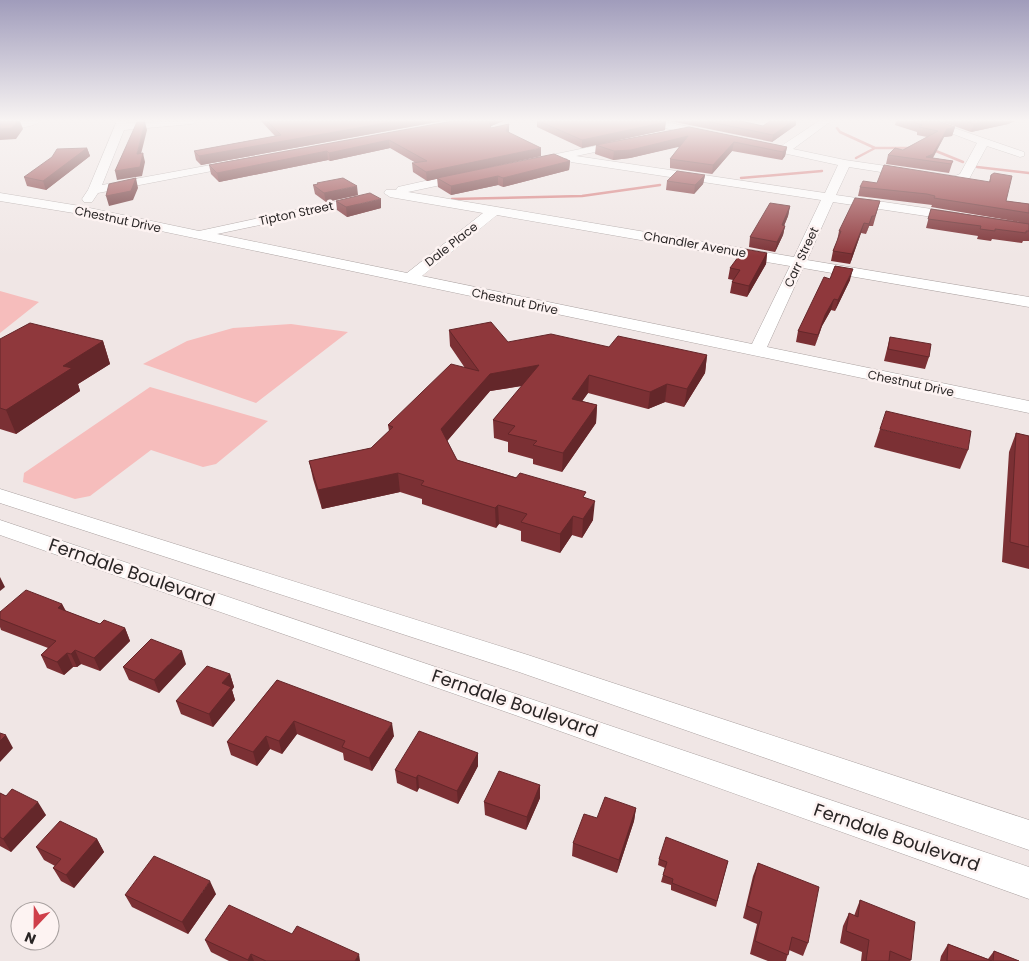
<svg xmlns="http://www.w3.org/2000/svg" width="1029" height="961" viewBox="0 0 1029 961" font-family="Poppins,sans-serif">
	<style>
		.green { fill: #f6bdbc }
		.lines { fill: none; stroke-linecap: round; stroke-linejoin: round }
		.stream { stroke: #d57777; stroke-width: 2.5 }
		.minor-casing { stroke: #aca3a2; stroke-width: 1 }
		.minor { fill: #fff; fill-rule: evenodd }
		.wall { fill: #7b3034 }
		.shaded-wall { fill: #64272a }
		.building { fill: #8f383c; stroke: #64272a }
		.labels { text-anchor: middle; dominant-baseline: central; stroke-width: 5; stroke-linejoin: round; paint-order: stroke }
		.far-street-label { font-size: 12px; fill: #292525; stroke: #fdf3f2 }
		.near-street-label { font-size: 18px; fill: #292525; stroke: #fdf3f2 }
	</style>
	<rect width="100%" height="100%" fill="#f0e6e5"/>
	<path class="green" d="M 0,291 L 39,302 L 0,333 Z
		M 291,324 L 348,332 L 256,403 L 143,364 L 187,341 L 233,328 Z
		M 150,387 L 268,421 L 216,464 L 203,467 L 151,450 L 90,496 L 75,499 L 23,482 L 24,473 Z"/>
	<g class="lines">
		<path class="stream" d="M 837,128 L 840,132 L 875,148
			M 931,149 L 963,162
			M 856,158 L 875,148 L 912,148
			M 977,167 L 1029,173
			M 741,178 L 822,171
			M 452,199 L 582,196 L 660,185"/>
		<defs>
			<path id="minor" d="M 14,121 L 41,121 C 34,127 10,131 3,125 Z
				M 117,121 L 127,121 L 126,123 L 197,121 L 192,124 L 124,130 L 102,185 L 238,160 L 244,163 L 238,166 L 98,193 L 92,202 L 84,202 L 82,199 L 88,190 Z
				M 640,121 L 661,121 L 708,131 L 713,134 L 708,137 L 645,124 Z
				M 819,121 L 831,121 L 793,149 L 845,160 L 955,176 L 960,174 L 977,143 L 919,121 L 934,121 L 1024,152 L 1024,156 L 1020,157 L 987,146 L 969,179 L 957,184 L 849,167 L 836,195 L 959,213 L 966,217 L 959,221 L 833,202 L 807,260 L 1029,297 L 1029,307 L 803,268 L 767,347 L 1029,401 L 1029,413 L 80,214 L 0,201 L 0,193 L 80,206 L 199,231 L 365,195 L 371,199 L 369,202 L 217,234 L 407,273 L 483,213 L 390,197 L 384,193 L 386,190 L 396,190 L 398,187 L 465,172 L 471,176 L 469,179 L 408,192 L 794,257 L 821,200 L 571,162 L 566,158 L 532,165 L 526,162 L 532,159 L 624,140 L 628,141 L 628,145 L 576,156 L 825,193 L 838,165 L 760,148 L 754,145 L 760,142 L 781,146 ZM 497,215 L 790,266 L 752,344 L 422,276 Z
				M 0,489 L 528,655 L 1029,820 L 1029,850 L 519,672 L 0,503 Z
				M 0,520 L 1029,867 L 1029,899 L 515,715 L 0,535 Z"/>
		</defs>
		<use href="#minor" class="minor-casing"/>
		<use href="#minor" class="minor"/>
	</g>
	<path class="wall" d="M 261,121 L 442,121 L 201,165 L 196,160 L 194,151 L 275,136 Z
		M 453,121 L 503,121 L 491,126 L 491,128 L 509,124 L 509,132 L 541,156 L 427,181 L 413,172 L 412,163 L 416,163 L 390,148 L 330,161 L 328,160 L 219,182 L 211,174 L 209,165 Z
		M 537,121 L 661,121 L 665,130 L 582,148 L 537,127 Z
		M 670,121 L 741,121 L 763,126 L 770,121 L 796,121 L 796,125 L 772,142 Z
		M 896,121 L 938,121 L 955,127 L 952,136 L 944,137 L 933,158 L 953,161 L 949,173 L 886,164 L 888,155 L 903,150 L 927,137 L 917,135 L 917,132 L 895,125 Z
		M 940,121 L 1015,121 L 1008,124 L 971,132 Z
		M 689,127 L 787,147 L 785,156 L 782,160 L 732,151 L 712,174 L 670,168 L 670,159 L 680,146 L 630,158 L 613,160 L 595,154 L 596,145 Z
		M 87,148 L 90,156 L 46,190 L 27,186 L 24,177 Z
		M 570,161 L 569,170 L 503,187 L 498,185 L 451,195 L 438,187 L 437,178 Z
		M 705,175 L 703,184 L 694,194 L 666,190 L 667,181 Z
		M 991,175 L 1006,201 L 1029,204 L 1029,241 L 1023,241 L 1022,243 L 992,239 L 991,241 L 977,239 L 978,236 L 926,228 L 931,209 L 1020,222 L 931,207 L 932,205 L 924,204 L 858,196 L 860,187 L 877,183 L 989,182 Z
		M 317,183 L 358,195 L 326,202 L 315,194 L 313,185 L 317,184 Z
		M 336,201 L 381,208 L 347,217 L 337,210 Z
		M 880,201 L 873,226 L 869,226 L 866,234 L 861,233 L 850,264 L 831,261 L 833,251 L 837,241 L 839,231 Z
		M 790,206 L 788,216 L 784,226 L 785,226 L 783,235 L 775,252 L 749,247 L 750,237 Z
		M 767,253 L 766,264 L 747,297 L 730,293 L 732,282 L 733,280 L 728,279 L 730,268 Z
		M 830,279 L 850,280 L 835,311 L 831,310 L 822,326 L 815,346 L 796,342 L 798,331 Z
		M 449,330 L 508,342 L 609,347 L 707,355 L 705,373 L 684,407 L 665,402 L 648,409 L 588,393 L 582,401 L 597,405 L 596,423 L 562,472 L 533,464 L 533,459 L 508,452 L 508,442 L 494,438 L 493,420 L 522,386 L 490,391 L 447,441 L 457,460 L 586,498 L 593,520 L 582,538 L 572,535 L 560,553 L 521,541 L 521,531 L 499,524 L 496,528 L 422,504 L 422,499 L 400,492 L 322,509 L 313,479 L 309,461 L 371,448 L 389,431 L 388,425 L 465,368 L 450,346 Z
		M 890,337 L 929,357 L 925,369 L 884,361 Z
		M 0,339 L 103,341 L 110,364 L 78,384 L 80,391 L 16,434 L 0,429 Z
		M 880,429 L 968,450 L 960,469 L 874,447 Z
		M 1016,433 L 1029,436 L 1029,569 L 1002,562 L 1009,452 Z
		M 62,604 L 66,611 L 100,624 L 125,628 L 130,641 L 100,671 L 81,664 L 77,667 L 73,667 L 64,675 L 47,668 L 41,655 L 48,648 L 1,630 L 0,627 L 0,612 Z
		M 186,664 L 159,693 L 129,680 L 123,667 Z
		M 230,674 L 234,687 L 232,690 L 235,700 L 213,727 L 181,714 L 176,701 Z
		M 277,680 L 394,736 L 372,771 L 344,760 L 343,753 L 297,734 L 282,754 L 270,749 L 257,766 L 231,755 L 227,742 Z
		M 478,753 L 478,766 L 458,804 L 419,788 L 417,792 L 397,783 L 395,770 Z
		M 540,785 L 540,798 L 526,830 L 485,815 L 484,802 Z
		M 0,793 L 46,815 L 11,852 L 0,846 Z
		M 636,808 L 634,821 L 617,873 L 572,856 L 573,843 L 597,818 Z
		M 97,839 L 104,852 L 74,888 L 61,881 L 53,868 L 55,866 L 44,860 L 36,847 Z
		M 659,859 L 728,861 L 716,907 L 671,890 L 671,885 L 661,882 L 665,868 L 658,865 Z
		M 758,863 L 808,943 L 803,956 L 789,950 L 786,961 L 768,961 L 750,954 L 757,924 L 743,918 L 753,876 Z
		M 216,894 L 188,934 L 132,907 L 125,895 Z
		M 860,900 L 911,960 L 910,961 L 861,961 L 862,952 L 840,943 L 843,926 L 849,913 L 854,916 Z
		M 292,934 L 360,961 L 229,961 L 211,952 L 205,940 Z
		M 948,944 L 988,959 L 994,951 L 1019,961 L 940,961 L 941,956 Z"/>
	<path class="shaded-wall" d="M 18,121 L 20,121 L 23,129 L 16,139 L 0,140 L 0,129 Z
		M 397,121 L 442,121 L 201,165 L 199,156 Z
		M 489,121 L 503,121 L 489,127 Z
		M 793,121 L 796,121 L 796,125 L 772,142 L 773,135 Z
		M 987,121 L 1015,121 L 1008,124 L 971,132 L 974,124 Z
		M 145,122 L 147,130 L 139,162 L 137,154 Z
		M 666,122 L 665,130 L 582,148 L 582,140 Z
		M 509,124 L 509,133 L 506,131 Z
		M 955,127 L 952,136 L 944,137 L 930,162 L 931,161 L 926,157 L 947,129 Z
		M 688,136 L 687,145 L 630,158 L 613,160 L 614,151 Z
		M 389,140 L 390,148 L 330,161 L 329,153 Z
		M 734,142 L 732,151 L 712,174 L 713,165 Z
		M 787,147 L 785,156 L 782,160 L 783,152 Z
		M 87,148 L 90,156 L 46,190 L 43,181 Z
		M 541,148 L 541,156 L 427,181 L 426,172 Z
		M 327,151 L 328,160 L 219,182 L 217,173 Z
		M 143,153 L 145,162 L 142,176 L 117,180 L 115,171 Z
		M 570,161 L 569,170 L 503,187 L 503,178 Z
		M 705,175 L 703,184 L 694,194 L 695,185 Z
		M 498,176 L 498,185 L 451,195 L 451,186 Z
		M 136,178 L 138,188 L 133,200 L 109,206 L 106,196 Z
		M 357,186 L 358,195 L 326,202 L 324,193 Z
		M 381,199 L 381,208 L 347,217 L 346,207 Z
		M 790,206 L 788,216 L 780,235 L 782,225 Z
		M 872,216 L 869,226 L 866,234 L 869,224 Z
		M 864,223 L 861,233 L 850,264 L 852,254 Z
		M 785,226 L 783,235 L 775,252 L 777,242 Z
		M 767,253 L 766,264 L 747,297 L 749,286 Z
		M 853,269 L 850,280 L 835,311 L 838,300 Z
		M 834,299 L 831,310 L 822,326 L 815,346 L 825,315 Z
		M 103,341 L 110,364 L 78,384 L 80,391 L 16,434 L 6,410 L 63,366 Z
		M 707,355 L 705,373 L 684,407 L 687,389 Z
		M 539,365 L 539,383 L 490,391 L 442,447 L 441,429 L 490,374 Z
		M 589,375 L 588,393 L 571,417 L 572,399 Z
		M 667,384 L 665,402 L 648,409 L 650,392 Z
		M 597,405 L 596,423 L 562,472 L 563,453 Z
		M 398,473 L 400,492 L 322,509 L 318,490 Z
		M 595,501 L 593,520 L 582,538 L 583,519 Z
		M 498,505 L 499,524 L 496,528 L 495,508 Z
		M 573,516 L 572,535 L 560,553 L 560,534 Z
		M 0,577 L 5,587 L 0,591 Z
		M 62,604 L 68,617 L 58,608 Z
		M 125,628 L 130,641 L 100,671 L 94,658 Z
		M 75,650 L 81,664 L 77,667 L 71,654 Z
		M 182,651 L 186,664 L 159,693 L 154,680 Z
		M 67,653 L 73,667 L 64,675 L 57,662 Z
		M 230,674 L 234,687 L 232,690 L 235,700 L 213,727 L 209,714 L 222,683 Z
		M 294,721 L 297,734 L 282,754 L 279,741 Z
		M 392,723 L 394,736 L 372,771 L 369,758 Z
		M 6,735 L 13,748 L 0,762 L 0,741 Z
		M 266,736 L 270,749 L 257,766 L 253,752 Z
		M 478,753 L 478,766 L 458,804 L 457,791 Z
		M 418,775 L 419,788 L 417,792 L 416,778 Z
		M 540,785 L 540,798 L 526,830 L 527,817 Z
		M 38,802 L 46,815 L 11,852 L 3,839 Z
		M 636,808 L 634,821 L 617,873 L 619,860 Z
		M 97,839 L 104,852 L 74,888 L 66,875 Z
		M 210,881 L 216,894 L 188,934 L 182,922 Z
		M 251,954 L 254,961 L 248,961 L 248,960 Z
		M 359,954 L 360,961 L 355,961 Z"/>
	<path class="building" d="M 0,121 L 18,121 L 12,128 L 0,129 Z
		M 267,121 L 397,121 L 199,156 L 194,151 L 281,135 Z
		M 453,121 L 489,121 L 491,128 L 509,124 L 506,131 L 541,148 L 426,172 L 412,163 L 427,161 L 389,140 L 329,153 L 327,151 L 217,173 L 209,165 Z
		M 539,121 L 661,121 L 666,122 L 582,140 Z
		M 706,121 L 741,121 L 763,126 L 770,121 L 793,121 L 773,135 Z
		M 911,121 L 938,121 L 955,127 L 947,129 L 933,154 L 926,157 L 953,161 L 951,164 L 888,155 L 895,148 L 903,150 L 938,131 L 919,127 L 922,125 Z
		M 966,121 L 987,121 L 974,124 Z
		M 137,122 L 145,122 L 137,154 L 143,153 L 140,167 L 115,171 Z
		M 689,127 L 787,147 L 783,152 L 734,142 L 713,165 L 670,159 L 688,136 L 631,150 L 614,151 L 596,145 Z
		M 87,148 L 43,181 L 24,177 L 52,157 L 57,149 Z
		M 554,154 L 570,161 L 503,178 L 498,176 L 451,186 L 437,178 Z
		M 884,165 L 990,182 L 991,175 L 994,173 L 1012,176 L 1006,201 L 1029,204 L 1029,213 L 934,198 L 935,196 L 927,194 L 860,187 L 863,181 L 877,183 Z
		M 677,171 L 705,175 L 695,185 L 667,181 Z
		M 136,178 L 131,191 L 106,196 L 109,184 Z
		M 343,178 L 357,186 L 324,193 L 313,185 L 318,184 L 317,183 Z
		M 370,193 L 381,199 L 346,207 L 336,201 Z
		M 855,198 L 880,201 L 875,216 L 872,216 L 869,224 L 864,223 L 852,254 L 833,251 L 841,231 L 839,231 Z
		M 770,203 L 790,206 L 782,225 L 785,226 L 777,242 L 750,237 Z
		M 931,209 L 1029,224 L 1029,231 L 1026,231 L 1026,233 L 995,229 L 995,231 L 980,229 L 981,226 L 928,219 Z
		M 744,249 L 767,253 L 749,286 L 732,282 L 740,270 L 730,268 Z
		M 835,266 L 853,269 L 838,300 L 834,299 L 825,315 L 818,335 L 798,331 L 824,277 L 830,279 Z
		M 491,322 L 508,342 L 551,334 L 609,347 L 618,336 L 707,355 L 687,389 L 667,384 L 650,392 L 589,375 L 572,399 L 597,405 L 563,453 L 533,445 L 537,441 L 508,434 L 515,426 L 493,420 L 539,365 L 490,374 L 441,429 L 457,460 L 516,478 L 520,473 L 586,492 L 583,497 L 595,501 L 583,519 L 573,516 L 560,534 L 521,522 L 527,514 L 498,505 L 495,508 L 421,485 L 424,481 L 398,473 L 318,490 L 309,461 L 371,448 L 393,427 L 388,425 L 451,364 L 479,371 L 449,330 Z
		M 30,323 L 103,341 L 63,366 L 72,368 L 6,410 L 0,408 L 0,339 Z
		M 890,337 L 931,344 L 929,357 L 888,349 Z
		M 886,411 L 971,431 L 968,450 L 880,429 Z
		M 1016,433 L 1029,436 L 1029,547 L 1010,542 Z
		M 26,590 L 62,604 L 58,608 L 100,624 L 104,620 L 125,628 L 94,658 L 75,650 L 71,654 L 67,653 L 57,662 L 41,655 L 56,641 L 0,619 L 0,612 Z
		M 151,639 L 182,651 L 154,680 L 123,667 Z
		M 207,666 L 230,674 L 222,683 L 231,687 L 209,714 L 176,701 Z
		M 277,680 L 392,723 L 369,758 L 342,747 L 345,741 L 294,721 L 279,741 L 266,736 L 253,752 L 227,742 Z
		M 419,731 L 478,753 L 457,791 L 418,775 L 416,778 L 395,770 Z
		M 0,733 L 6,735 L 0,741 Z
		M 499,771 L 540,785 L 527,817 L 484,802 Z
		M 12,789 L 38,802 L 3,839 L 0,837 L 0,793 L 6,796 Z
		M 605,797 L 636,808 L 619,860 L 573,843 L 584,814 L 597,818 Z
		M 60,821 L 97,839 L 66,875 L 53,868 L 61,859 L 36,847 Z
		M 666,837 L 728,861 L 717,901 L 672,883 L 673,879 L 663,875 L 667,862 L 659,859 Z
		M 154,856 L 210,881 L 182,922 L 125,895 Z
		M 758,863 L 819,887 L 808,943 L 792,937 L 788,955 L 755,941 L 762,912 L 747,906 Z
		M 860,900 L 915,922 L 911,960 L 890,951 L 889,961 L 866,961 L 869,940 L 846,931 L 849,913 L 858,917 Z
		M 229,905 L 292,934 L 297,926 L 359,954 L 355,961 L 266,961 L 251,954 L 248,960 L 205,940 Z
		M 948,944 L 992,961 L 947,961 Z
		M 994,951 L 1019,961 L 993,961 Z"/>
	<linearGradient id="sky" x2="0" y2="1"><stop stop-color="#a09cbb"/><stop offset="0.47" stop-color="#f8f4f3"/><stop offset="1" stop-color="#f8f4f3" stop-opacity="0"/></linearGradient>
	<rect width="1029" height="256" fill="url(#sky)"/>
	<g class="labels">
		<g class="far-street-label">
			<text transform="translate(296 213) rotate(-12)">Tipton Street</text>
			<text transform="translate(118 219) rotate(12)">Chestnut Drive</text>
			<text transform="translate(451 244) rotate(-38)">Dale Place</text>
			<text transform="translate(695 244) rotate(10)">Chandler Avenue</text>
			<text transform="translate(801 257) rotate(-65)">Carr Street</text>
			<text transform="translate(515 301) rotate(12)">Chestnut Drive</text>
			<text transform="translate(911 383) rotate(12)">Chestnut Drive</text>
		</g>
		<g class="near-street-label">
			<text transform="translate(132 572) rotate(19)">Ferndale Boulevard</text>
			<text transform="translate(515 703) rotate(19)">Ferndale Boulevard</text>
			<text transform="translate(897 837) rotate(19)">Ferndale Boulevard</text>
		</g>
	</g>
	<g transform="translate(35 926) rotate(202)"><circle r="24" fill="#fdf3f2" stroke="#a8a1a0"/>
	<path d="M0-4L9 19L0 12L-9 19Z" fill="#cf3f4a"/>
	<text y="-8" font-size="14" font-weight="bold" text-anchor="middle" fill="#292525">N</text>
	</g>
</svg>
